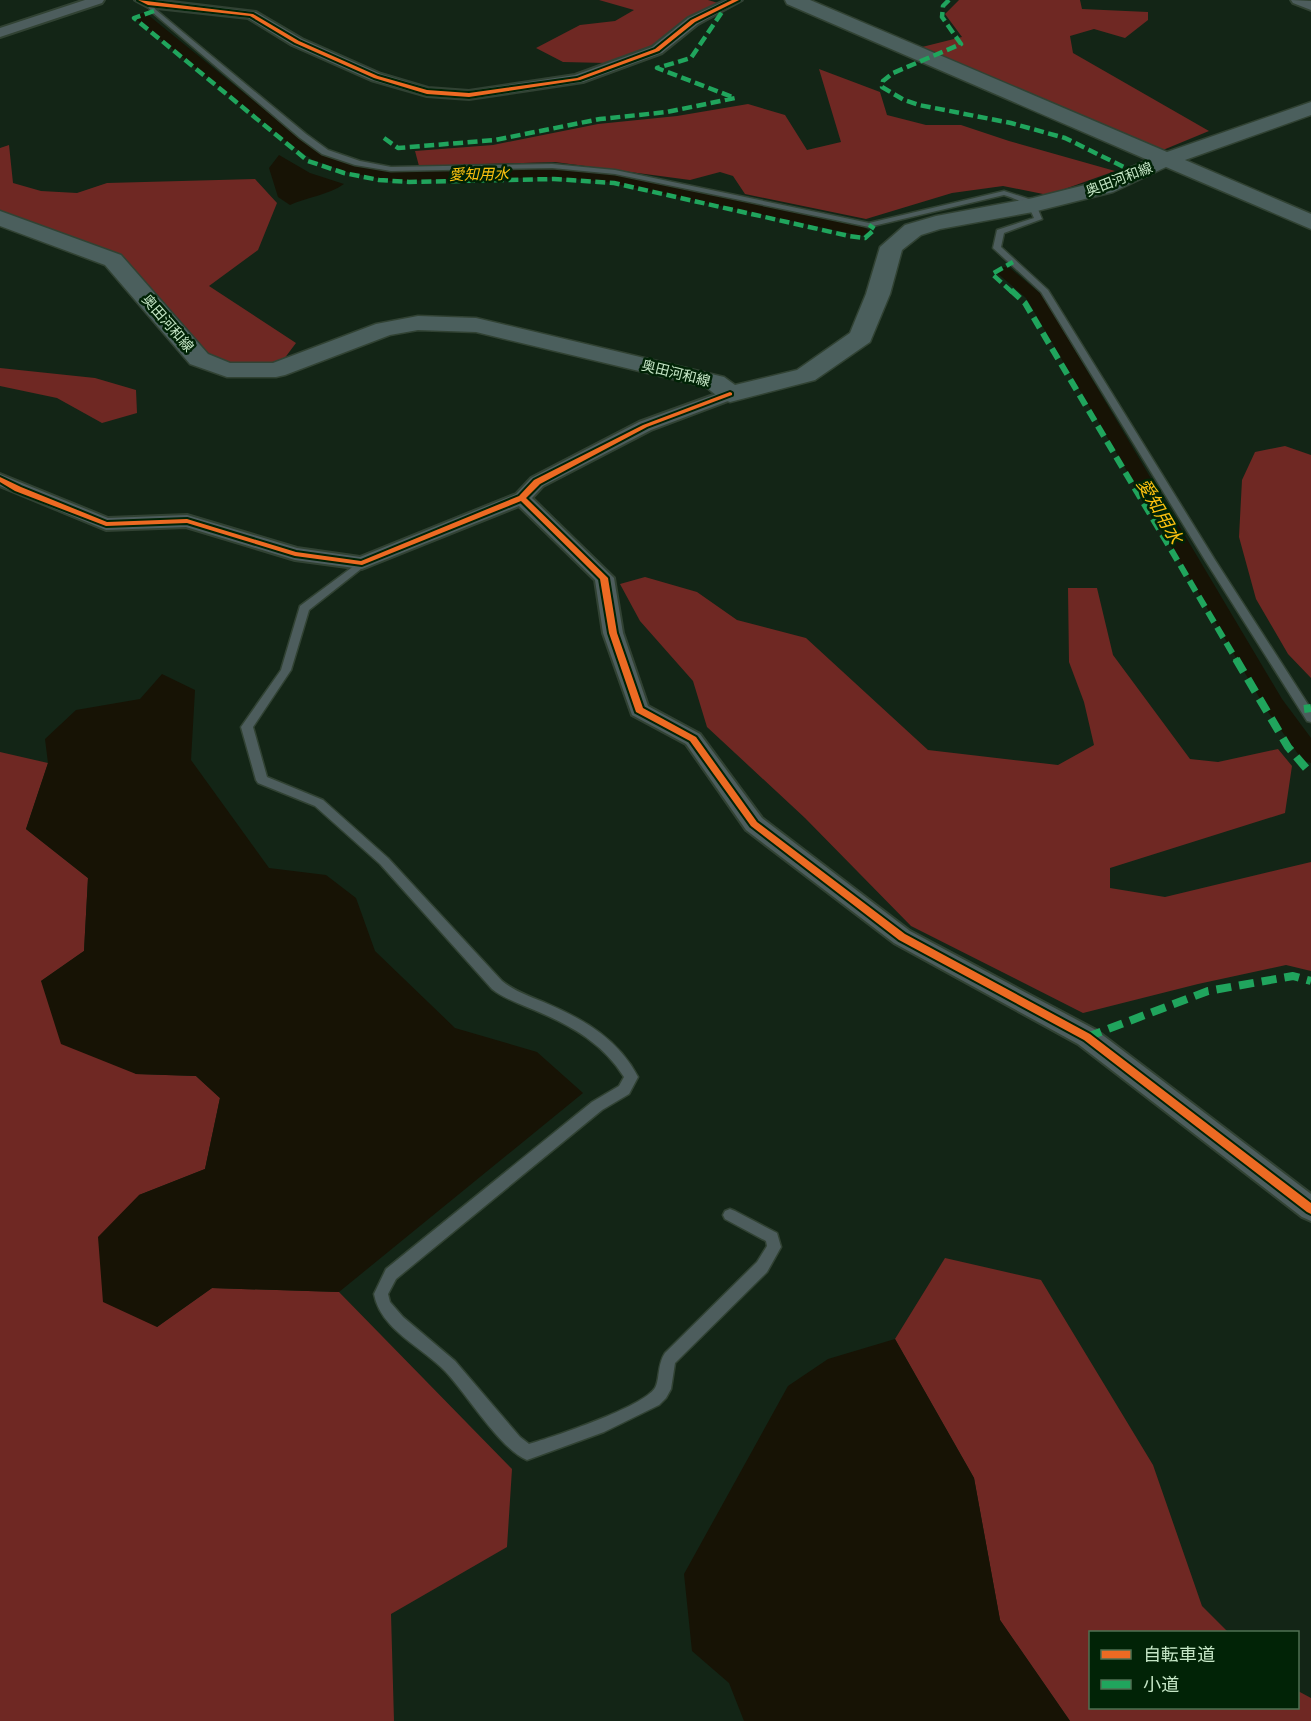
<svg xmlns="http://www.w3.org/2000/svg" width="1311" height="1721" viewBox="0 0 1311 1721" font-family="Poppins,'Noto Sans JP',sans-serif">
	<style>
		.green { fill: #6f2823 }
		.water { fill: #171305 }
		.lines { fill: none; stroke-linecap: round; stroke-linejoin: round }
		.canal { fill: #171305; fill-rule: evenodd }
		.lane-casing { stroke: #314233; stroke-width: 3 }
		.street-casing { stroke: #314233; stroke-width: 4 }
		.secondary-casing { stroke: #314233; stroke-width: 3 }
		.lane { fill: #4d5d5d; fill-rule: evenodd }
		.street { fill: #4d5d5d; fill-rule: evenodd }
		.secondary { fill: #4b5f5d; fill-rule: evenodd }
		.quiet-far2 { stroke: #20a55d; stroke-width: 4.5; stroke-dasharray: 10 4.5; stroke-linecap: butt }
		.quiet-far1 { stroke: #20a55d; stroke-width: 6; stroke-dasharray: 12 6; stroke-linecap: butt }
		.quiet { stroke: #20a55d; stroke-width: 8; stroke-dasharray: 15 8; stroke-linecap: butt }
		.cycleway-casing { stroke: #012306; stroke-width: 4 }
		.cycleway { fill: #ed6a23; fill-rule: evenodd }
		.labels { text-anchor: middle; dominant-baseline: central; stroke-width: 5; stroke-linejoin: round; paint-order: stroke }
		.far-street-label { font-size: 14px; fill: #c5e6c6; stroke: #012306 }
		.far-water-label { font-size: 15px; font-style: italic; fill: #fcc110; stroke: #012306 }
		.water-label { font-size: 18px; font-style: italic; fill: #fcc110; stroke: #012306 }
	</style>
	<rect width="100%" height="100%" fill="#132516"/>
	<path class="green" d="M 599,0 L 708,0 L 718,3 L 688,18 L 652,47 L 606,63 L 563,62 L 536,48 L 580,25 L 615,21 L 634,10 Z
		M 959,0 L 1080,0 L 1082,9 L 1148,12 L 1148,20 L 1125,38 L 1094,29 L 1070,36 L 1073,53 L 1209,131 L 1163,150 L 918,48 L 962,37 L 945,14 Z
		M 819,69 L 880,92 L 887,115 L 926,125 L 961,125 L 1009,141 L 1115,171 L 1048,195 L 1003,186 L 952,193 L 866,219 L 745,194 L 733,176 L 720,172 L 690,180 L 555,162 L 419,166 L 415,151 L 493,145 L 598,124 L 677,116 L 748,104 L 785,115 L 807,150 L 841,142 Z
		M 9,145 L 13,183 L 41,191 L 77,193 L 107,183 L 255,179 L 277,203 L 258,250 L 209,286 L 296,343 L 281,363 L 238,365 L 204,353 L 121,258 L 0,214 L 0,148 Z
		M 0,368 L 95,378 L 136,390 L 137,413 L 102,423 L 57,398 L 0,386 Z
		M 1285,446 L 1311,455 L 1311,678 L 1288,654 L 1256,599 L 1239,537 L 1242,480 L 1255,452 Z
		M 645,577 L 697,592 L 737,620 L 806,638 L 928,750 L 1058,765 L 1094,745 L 1084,702 L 1069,662 L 1068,588 L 1097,588 L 1113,655 L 1190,759 L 1218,762 L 1278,749 L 1292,766 L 1285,813 L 1110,868 L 1110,888 L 1165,897 L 1311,862 L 1311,971 L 1286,965 L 1198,984 L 1083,1013 L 911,926 L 805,818 L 707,727 L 693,681 L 640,621 L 620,584 Z
		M 0,752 L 48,763 L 26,829 L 88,878 L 84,951 L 41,981 L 136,1074 L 196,1076 L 220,1098 L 205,1169 L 139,1195 L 157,1327 L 212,1288 L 339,1292 L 512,1469 L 507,1547 L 391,1614 L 394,1721 L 0,1721 Z
		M 945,1258 L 1041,1280 L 1153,1465 L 1202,1606 L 1228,1632 L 1090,1632 L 1090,1708 L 1298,1708 L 1298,1691 L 1311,1698 L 1311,1721 L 1070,1721 L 1000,1620 L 974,1478 L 895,1339 Z"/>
	<path class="water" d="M 279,155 L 310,173 L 344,184 C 329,195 307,197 290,205 L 278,197 L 269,168 Z
		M 162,674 L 195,690 L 191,760 L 269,868 L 326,875 L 356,898 L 375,951 L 455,1028 L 537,1052 L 583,1093 L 339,1292 L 212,1288 L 157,1327 L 103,1302 L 98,1237 L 139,1195 L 205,1169 L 220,1098 L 196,1076 L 136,1074 L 61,1044 L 41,981 L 84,951 L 88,878 L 26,829 L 48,763 L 45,739 L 76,710 L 140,699 Z
		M 895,1339 L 974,1478 L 1000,1620 L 1070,1721 L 744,1721 L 729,1683 L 692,1651 L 684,1574 L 788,1386 L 828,1359 Z"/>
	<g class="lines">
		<path class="canal" d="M 142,13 L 147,14 L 298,137 L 323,154 L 354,165 L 391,171 L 554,167 L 607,172 L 862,226 L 870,231 L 862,236 L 607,182 L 554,177 L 391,181 L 346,172 L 313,160 L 288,143 L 137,20 L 135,17 Z
			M 1004,267 L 1010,268 L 1042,295 L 1282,699 L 1311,738 L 1311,763 L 1303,761 L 1266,709 L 1026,298 L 996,272 Z"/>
		<defs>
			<path id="lane" d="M 146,2 L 150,2 L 156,10 L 306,134 L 328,150 L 360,161 L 391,167 L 552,164 L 615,170 L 869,223 L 1004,191 L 1029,199 L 1037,207 L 1042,219 L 1004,233 L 1001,247 L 1048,290 L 1215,560 L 1311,709 L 1311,722 L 1307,721 L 1205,560 L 1041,292 L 993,248 L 997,230 L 1034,218 C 1028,203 1019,200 1004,195 L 869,227 L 615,174 L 552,168 L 391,171 L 355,165 L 322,154 L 300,138 L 152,12 L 145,3 Z
				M 362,560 L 366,561 L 366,565 L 309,610 L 291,670 L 253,727 L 267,777 L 323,800 L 388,858 L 502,981 C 515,992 532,997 548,1004 C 585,1020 619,1040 638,1077 L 629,1094 L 602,1110 L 396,1279 L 388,1294 L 390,1302 L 403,1317 L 455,1361 L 520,1437 L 529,1444 C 553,1437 643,1407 655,1388 C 660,1380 657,1365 665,1353 L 757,1262 L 767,1246 L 766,1241 L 725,1219 L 723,1215 L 725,1211 L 730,1209 L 735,1211 L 777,1233 L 781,1247 L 767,1272 L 675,1363 L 671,1389 L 666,1398 L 659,1405 L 604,1432 L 527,1460 C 500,1449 467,1394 445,1371 C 422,1347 380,1329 374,1294 L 386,1269 L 592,1102 L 619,1086 L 624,1077 C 604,1045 574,1027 539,1012 C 523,1005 506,1000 492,989 L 380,864 L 315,806 L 258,783 L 256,780 L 241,727 L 281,670 L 300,606 Z"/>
			<path id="street" d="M 85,0 L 104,0 L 102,3 L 0,37 L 0,28 Z
				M 135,0 L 155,0 L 256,12 L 302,39 L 381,74 L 428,88 L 469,91 L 575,75 L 652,47 L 688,18 L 726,0 L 742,0 L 698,24 L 662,53 L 583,82 L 469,99 L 427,96 L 371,80 L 292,45 L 248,18 L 148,7 Z
				M 1291,0 L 1311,1 L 1311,10 L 1293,3 Z
				M 730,389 L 736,390 L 739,394 L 736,398 L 651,430 L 543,486 L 532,498 L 614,578 L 623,633 L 648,706 L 700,734 L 762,818 L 910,931 L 1096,1030 L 1311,1194 L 1311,1221 L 1302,1217 L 1078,1044 L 894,943 L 746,830 L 686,744 L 632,715 L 603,633 L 595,580 L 519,506 L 362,569 L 295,560 L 186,527 L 106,530 L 0,486 L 0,474 L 108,518 L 187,515 L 297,548 L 360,557 L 516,494 L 531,478 L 639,422 Z"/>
			<path id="secondary" d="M 785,0 L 810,0 L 1167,152 L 1311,102 L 1311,115 L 1185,160 L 1311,214 L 1311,229 L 1166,167 L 1113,192 L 1033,212 L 940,229 L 921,235 L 902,250 L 890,294 L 870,342 L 815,380 L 730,402 L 721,399 L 706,387 L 476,332 L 418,330 L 390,335 L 285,375 L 276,377 L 227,377 L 190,364 L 105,265 L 0,226 L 0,211 L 121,255 L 208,354 L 230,363 L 273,363 L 376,324 L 418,316 L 476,318 L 724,377 L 735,385 L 797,370 L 850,333 L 866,294 L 880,247 L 905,225 L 936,216 L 1033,198 L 1097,182 L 1148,160 L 787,4 Z"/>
		</defs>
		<use href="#lane" class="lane-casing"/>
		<use href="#street" class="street-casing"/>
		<use href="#secondary" class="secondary-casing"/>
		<use href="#lane" class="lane"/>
		<use href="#street" class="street"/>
		<use href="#secondary" class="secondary"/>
		<path class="quiet-far2" d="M 949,0 L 943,6 L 942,17 L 961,44 L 893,73 L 883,81 L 882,87 L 904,100 L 919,105 L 1011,123 L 1065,138 L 1136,173
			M 154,11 L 134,18 L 308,161 L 344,173 L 379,180 L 409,182 L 554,179 L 614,183 L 849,236 L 865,238 L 875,229 L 869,225
			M 384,138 L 398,148 L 495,140 L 600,119 L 667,112 L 735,98 L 657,68 L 691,58 L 724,9
			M 1012,292 L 992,274 L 1013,262"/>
		<path class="quiet-far1" d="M 1011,290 L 1025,303 L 1237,661"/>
		<path class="quiet" d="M 1236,659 L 1288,747 L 1311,774
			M 1304,709 L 1311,708
			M 1087,1037 L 1208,991 L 1293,976 L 1311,981"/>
		<defs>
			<path id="cycleway" d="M 138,0 L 253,14 L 299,41 L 378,76 L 427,90 L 469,93 L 577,78 L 655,49 L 691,20 L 732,0 L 739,0 L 695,22 L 659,51 L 580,80 L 469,97 L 427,94 L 374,78 L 295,43 L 250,16 L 148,5 Z
				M 730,392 L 732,393 L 732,395 L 647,427 L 540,484 L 526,498 L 608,578 L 617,633 L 643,708 L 696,737 L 757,822 L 905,934 L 1090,1034 L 1311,1203 L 1311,1214 L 1307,1212 L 1084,1040 L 899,940 L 751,826 L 690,741 L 636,712 L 609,633 L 600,579 L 521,501 L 362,565 L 295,556 L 187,523 L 106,526 L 15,491 L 0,482 L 0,477 L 21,487 L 107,522 L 187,519 L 296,552 L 361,561 L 519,496 L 534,480 L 643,425 Z"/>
		</defs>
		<use href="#cycleway" class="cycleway-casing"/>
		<use href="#cycleway" class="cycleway"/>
	</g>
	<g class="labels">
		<g class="far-street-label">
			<text transform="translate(1119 179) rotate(-21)">奥田河和線</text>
			<text transform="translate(168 323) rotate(49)">奥田河和線</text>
			<text transform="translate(676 373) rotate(14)">奥田河和線</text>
		</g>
		<g class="far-water-label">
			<text transform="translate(479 174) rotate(-1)">愛知用水</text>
		</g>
		<g class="water-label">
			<text transform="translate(1160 511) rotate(60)">愛知用水</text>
		</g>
	</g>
	<rect x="1089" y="1631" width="210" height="78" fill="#012306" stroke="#4f7153" stroke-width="1.5"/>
	<rect x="1101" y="1650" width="30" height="9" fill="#ed6a23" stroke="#4f7153" stroke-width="1.5"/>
	<text x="1143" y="1661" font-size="18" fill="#c5e6c6">自転車道</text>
	<rect x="1101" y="1680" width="30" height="9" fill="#20a55d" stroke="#4f7153" stroke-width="1.5"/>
	<text x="1143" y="1691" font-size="18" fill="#c5e6c6">小道</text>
</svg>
